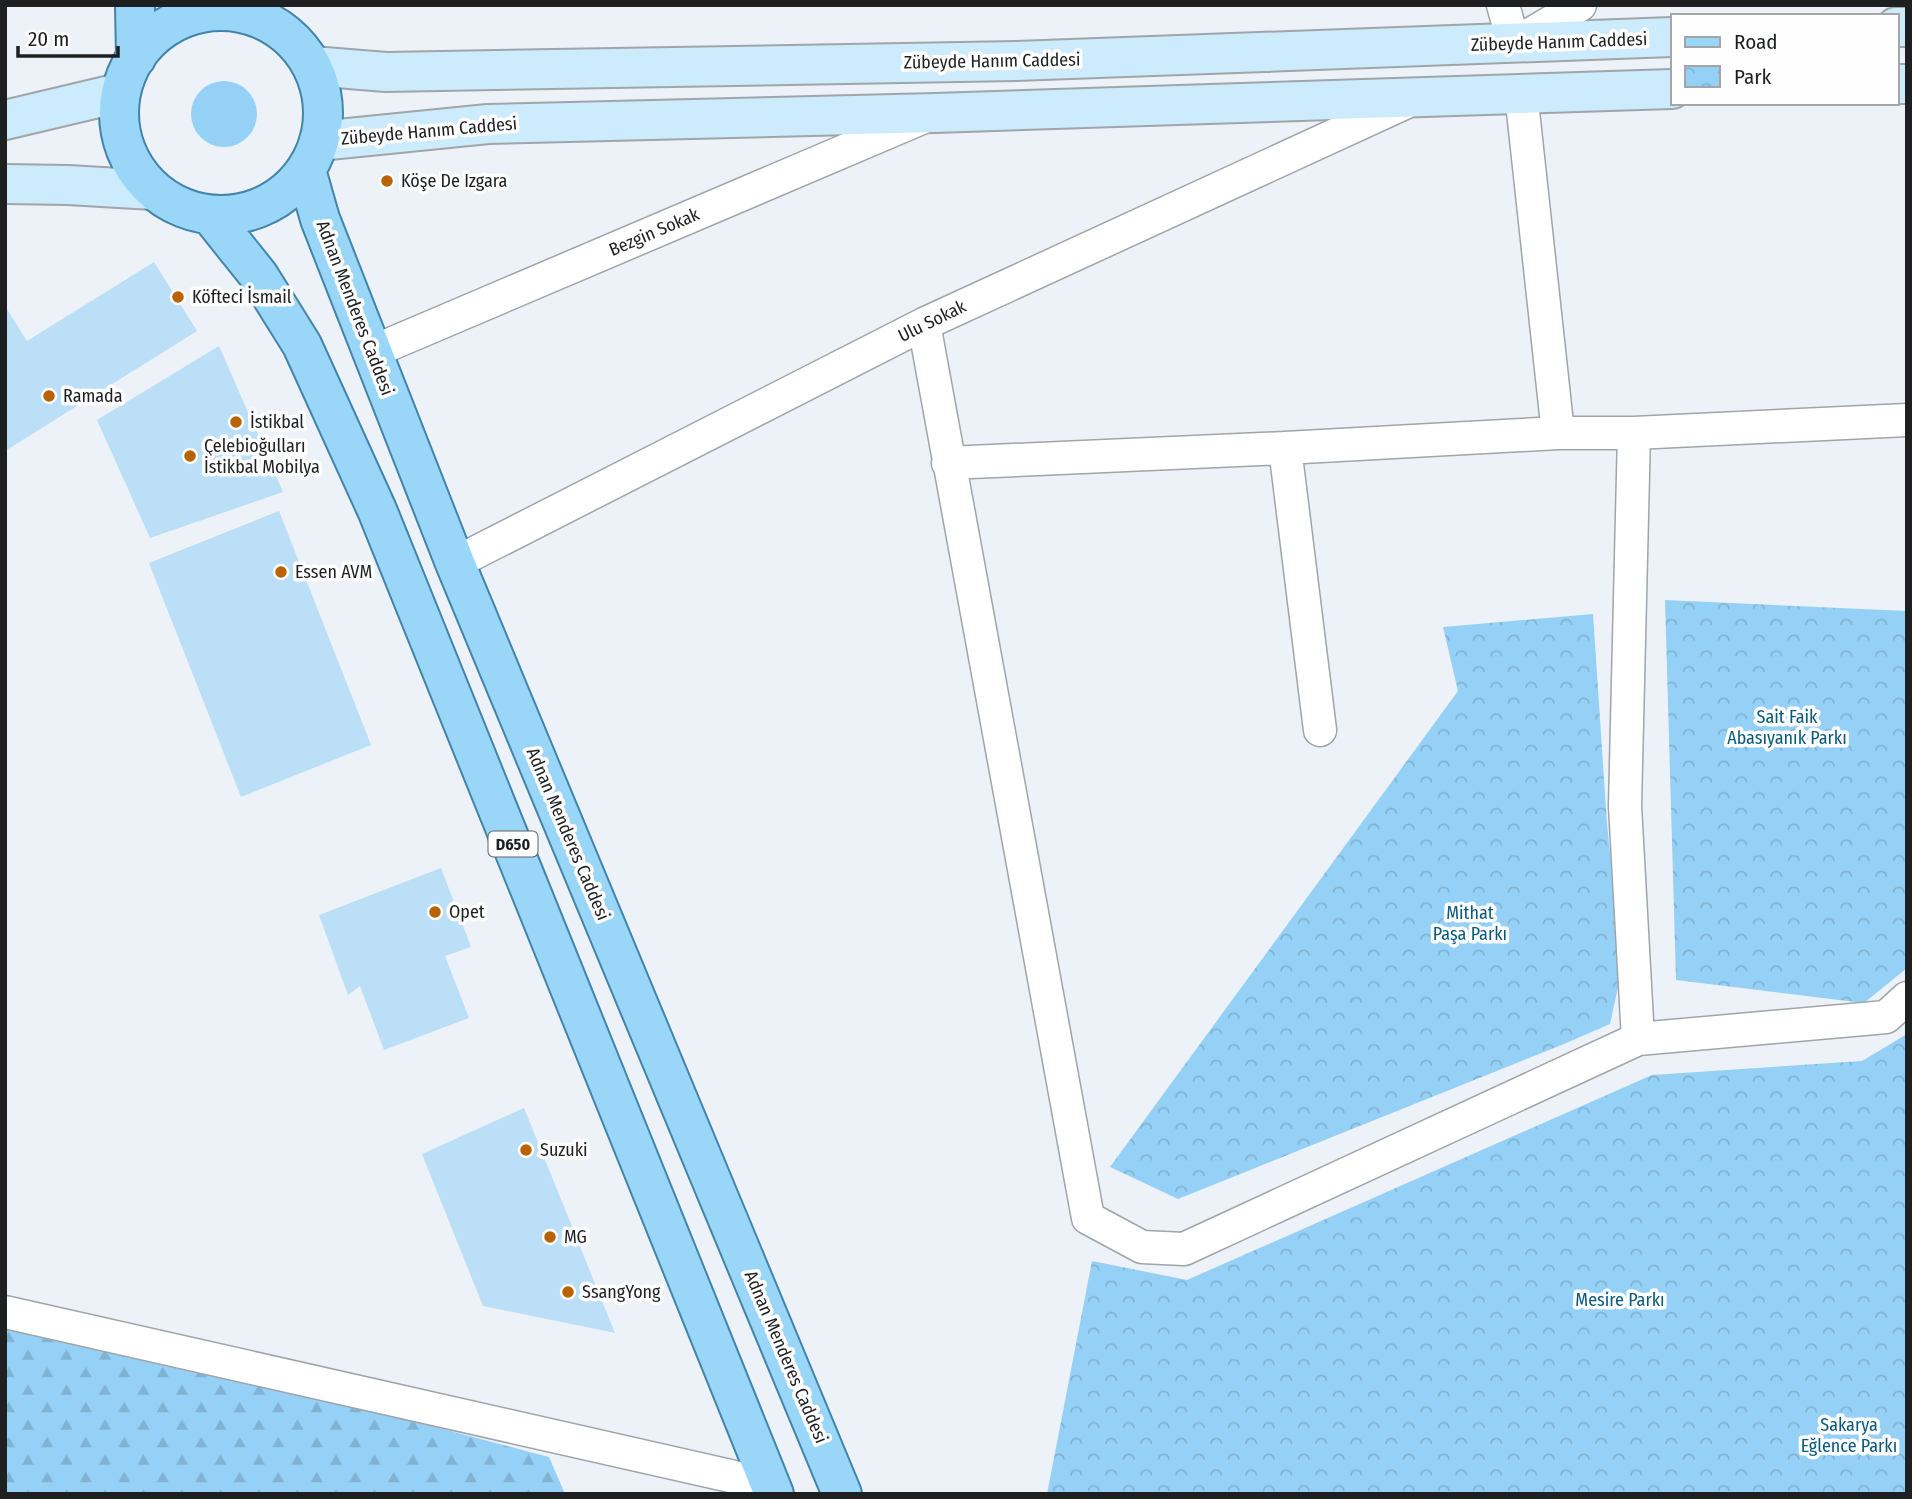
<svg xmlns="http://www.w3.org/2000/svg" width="1912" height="1499" viewBox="0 0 1912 1499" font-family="'Fira Sans Condensed',sans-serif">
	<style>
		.grass { fill: #95d1f6 }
		.forest { fill: url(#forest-firs) }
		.park { fill: url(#park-crowns) }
		.building { fill: #badff6 }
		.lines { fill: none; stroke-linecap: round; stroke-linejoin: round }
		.minor-casing { stroke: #9fa5a9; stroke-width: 35 }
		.secondary-casing { stroke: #9fa5a9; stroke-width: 42 }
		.primary-casing { stroke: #4284aa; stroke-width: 42 }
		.minor { stroke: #fff; stroke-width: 32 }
		.secondary { stroke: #ccebfc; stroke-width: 38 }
		.primary { stroke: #9ad6f8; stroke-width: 38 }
		.poi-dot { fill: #ba6100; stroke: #fefefe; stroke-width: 2.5 }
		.labels { text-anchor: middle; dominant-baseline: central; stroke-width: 7; stroke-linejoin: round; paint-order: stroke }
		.shield { fill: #fefefe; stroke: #606263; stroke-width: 2 }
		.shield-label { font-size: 16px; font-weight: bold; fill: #1d1f21 }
		.street-label { font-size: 18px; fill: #1d1f21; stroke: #fefefe }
		.poi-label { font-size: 18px; fill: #1d1f21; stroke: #fefefe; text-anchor: start }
		.park-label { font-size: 18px; fill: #09597d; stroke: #fefefe }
	</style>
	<defs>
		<pattern id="forest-firs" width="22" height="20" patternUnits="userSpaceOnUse" patternTransform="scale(1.75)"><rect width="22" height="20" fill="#95d1f6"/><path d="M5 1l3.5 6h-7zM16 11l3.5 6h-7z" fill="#80b3d3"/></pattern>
		<pattern id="park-crowns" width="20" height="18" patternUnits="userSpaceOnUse" patternTransform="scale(1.75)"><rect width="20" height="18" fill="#95d1f6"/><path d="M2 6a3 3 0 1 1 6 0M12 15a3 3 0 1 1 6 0" fill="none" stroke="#80b3d3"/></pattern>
	</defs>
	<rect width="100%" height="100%" fill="#ecf2f7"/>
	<path class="grass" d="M191 114a33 33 0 1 1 66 0a33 33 0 1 1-66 0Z"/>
	<path class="forest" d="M 5,1313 L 549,1457 L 565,1494 L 5,1494 Z"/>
	<path class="park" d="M 1665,600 L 1907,611 L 1907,968 L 1864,1003 L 1676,980 Z
		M 1593,614 L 1607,824 L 1622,969 L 1610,1024 L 1564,1044 L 1178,1199 L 1110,1167 L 1458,691 L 1443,627 Z
		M 1907,1034 L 1907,1494 L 1047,1494 L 1092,1261 L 1187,1280 L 1652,1075 L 1862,1061 Z"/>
	<path class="building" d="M 154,262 L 197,331 L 5,451 L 5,306 L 27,341 Z
		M 219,346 L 283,492 L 150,538 L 97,420 Z
		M 279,511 L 371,745 L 241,797 L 149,563 Z
		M 441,868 L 471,947 L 445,956 L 469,1018 L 384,1050 L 360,986 L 348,995 L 319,915 Z
		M 524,1108 L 615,1333 L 483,1306 L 422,1154 Z"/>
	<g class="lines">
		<defs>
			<path id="minor" d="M 1503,5 L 1514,44 L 1580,5
				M 1521,93 L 1558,433
				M 924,324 L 1088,1218 L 1142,1247 L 1184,1249 L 1638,1039 L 1625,806 L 1634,433
				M 372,352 L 924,117
				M 1285,448 L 1320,730
				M 948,463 L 1285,448 L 1558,433 L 1634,433 L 1907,420
				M 455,563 L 924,324 L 1411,100
				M 1638,1039 L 1886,1017 L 1907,998
				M 5,1312 L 770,1485"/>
			<path id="secondary" d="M 1896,27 L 1907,27
				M 312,66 L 386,72 L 1016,61 L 1672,37
				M 1896,84 L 1907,84
				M 5,120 L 119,93
				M 319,141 L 488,124 L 935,113 L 1672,89
				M 5,184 L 68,185 L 153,190"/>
			<path id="primary" d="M 135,5 L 136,58
				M119 113a102 102 0 1 1 204 0a102 102 0 1 1-204 0Z
				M 306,170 L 320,219 L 455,563 L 842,1494
				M 211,216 L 259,276 L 302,345 L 377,510 L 774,1494"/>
		</defs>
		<use href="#minor" class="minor-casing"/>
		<use href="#secondary" class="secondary-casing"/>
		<use href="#primary" class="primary-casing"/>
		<use href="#minor" class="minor"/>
		<use href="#secondary" class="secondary"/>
		<use href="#primary" class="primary"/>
	</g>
	<g class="poi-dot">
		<circle cx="387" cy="181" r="7"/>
		<circle cx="178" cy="297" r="7"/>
		<circle cx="49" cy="396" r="7"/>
		<circle cx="236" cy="422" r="7"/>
		<circle cx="190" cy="456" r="7"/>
		<circle cx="281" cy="572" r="7"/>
		<circle cx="435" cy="912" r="7"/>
		<circle cx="526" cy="1150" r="7"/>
		<circle cx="550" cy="1237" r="7"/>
		<circle cx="568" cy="1292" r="7"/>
	</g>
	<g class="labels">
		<rect class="shield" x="488.5" y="831.5" width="49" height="25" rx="5"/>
		<g class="shield-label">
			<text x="513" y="844">D650</text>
		</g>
		<g class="street-label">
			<text transform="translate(1559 42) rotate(-2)">Zübeyde Hanım Caddesi</text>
			<text transform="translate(992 61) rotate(-1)">Zübeyde Hanım Caddesi</text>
			<text transform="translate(429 131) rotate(-5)">Zübeyde Hanım Caddesi</text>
			<text transform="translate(654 232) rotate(-23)">Bezgin Sokak</text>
			<text transform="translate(355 308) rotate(69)">Adnan Menderes Caddesi</text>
			<text transform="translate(932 321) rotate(-26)">Ulu Sokak</text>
			<text transform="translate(568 834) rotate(67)">Adnan Menderes Caddesi</text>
			<text transform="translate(786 1357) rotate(67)">Adnan Menderes Caddesi</text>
		</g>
		<g class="poi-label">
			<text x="401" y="181">Köşe De Izgara</text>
			<text x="192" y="297">Köfteci İsmail</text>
			<text x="63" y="396">Ramada</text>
			<text x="250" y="422">İstikbal</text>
			<text x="204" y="446">Çelebioğulları<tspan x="204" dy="21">İstikbal Mobilya</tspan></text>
			<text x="295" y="572">Essen AVM</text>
			<text x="449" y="912">Opet</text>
			<text x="540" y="1150">Suzuki</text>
			<text x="564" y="1237">MG</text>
			<text x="582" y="1292">SsangYong</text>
		</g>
		<g class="park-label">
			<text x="1787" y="717">Sait Faik<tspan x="1787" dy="21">Abasıyanık Parkı</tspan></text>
			<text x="1470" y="913">Mithat<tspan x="1470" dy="21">Paşa Parkı</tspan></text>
			<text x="1620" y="1300">Mesire Parkı</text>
			<text x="1849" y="1425">Sakarya<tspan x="1849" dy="21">Eğlence Parkı</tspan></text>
		</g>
	</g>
	<rect width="1912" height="1499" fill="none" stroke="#1d1f21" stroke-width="14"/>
	<rect x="1671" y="14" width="228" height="91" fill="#fefefe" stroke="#a4a5a6" stroke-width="2"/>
	<rect x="1685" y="37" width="35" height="10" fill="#9ad6f8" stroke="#a4a5a6" stroke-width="2"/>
	<text x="1734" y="49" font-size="21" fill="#1d1f21">Road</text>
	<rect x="1685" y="66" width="35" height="21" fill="url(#park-crowns)" stroke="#a4a5a6" stroke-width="2"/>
	<text x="1734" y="84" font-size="21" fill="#1d1f21">Park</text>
	<path d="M18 46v10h100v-10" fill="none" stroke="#1d1f21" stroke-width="3.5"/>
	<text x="28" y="46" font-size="21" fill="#1d1f21" stroke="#fefefe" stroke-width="5" paint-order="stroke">20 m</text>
</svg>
